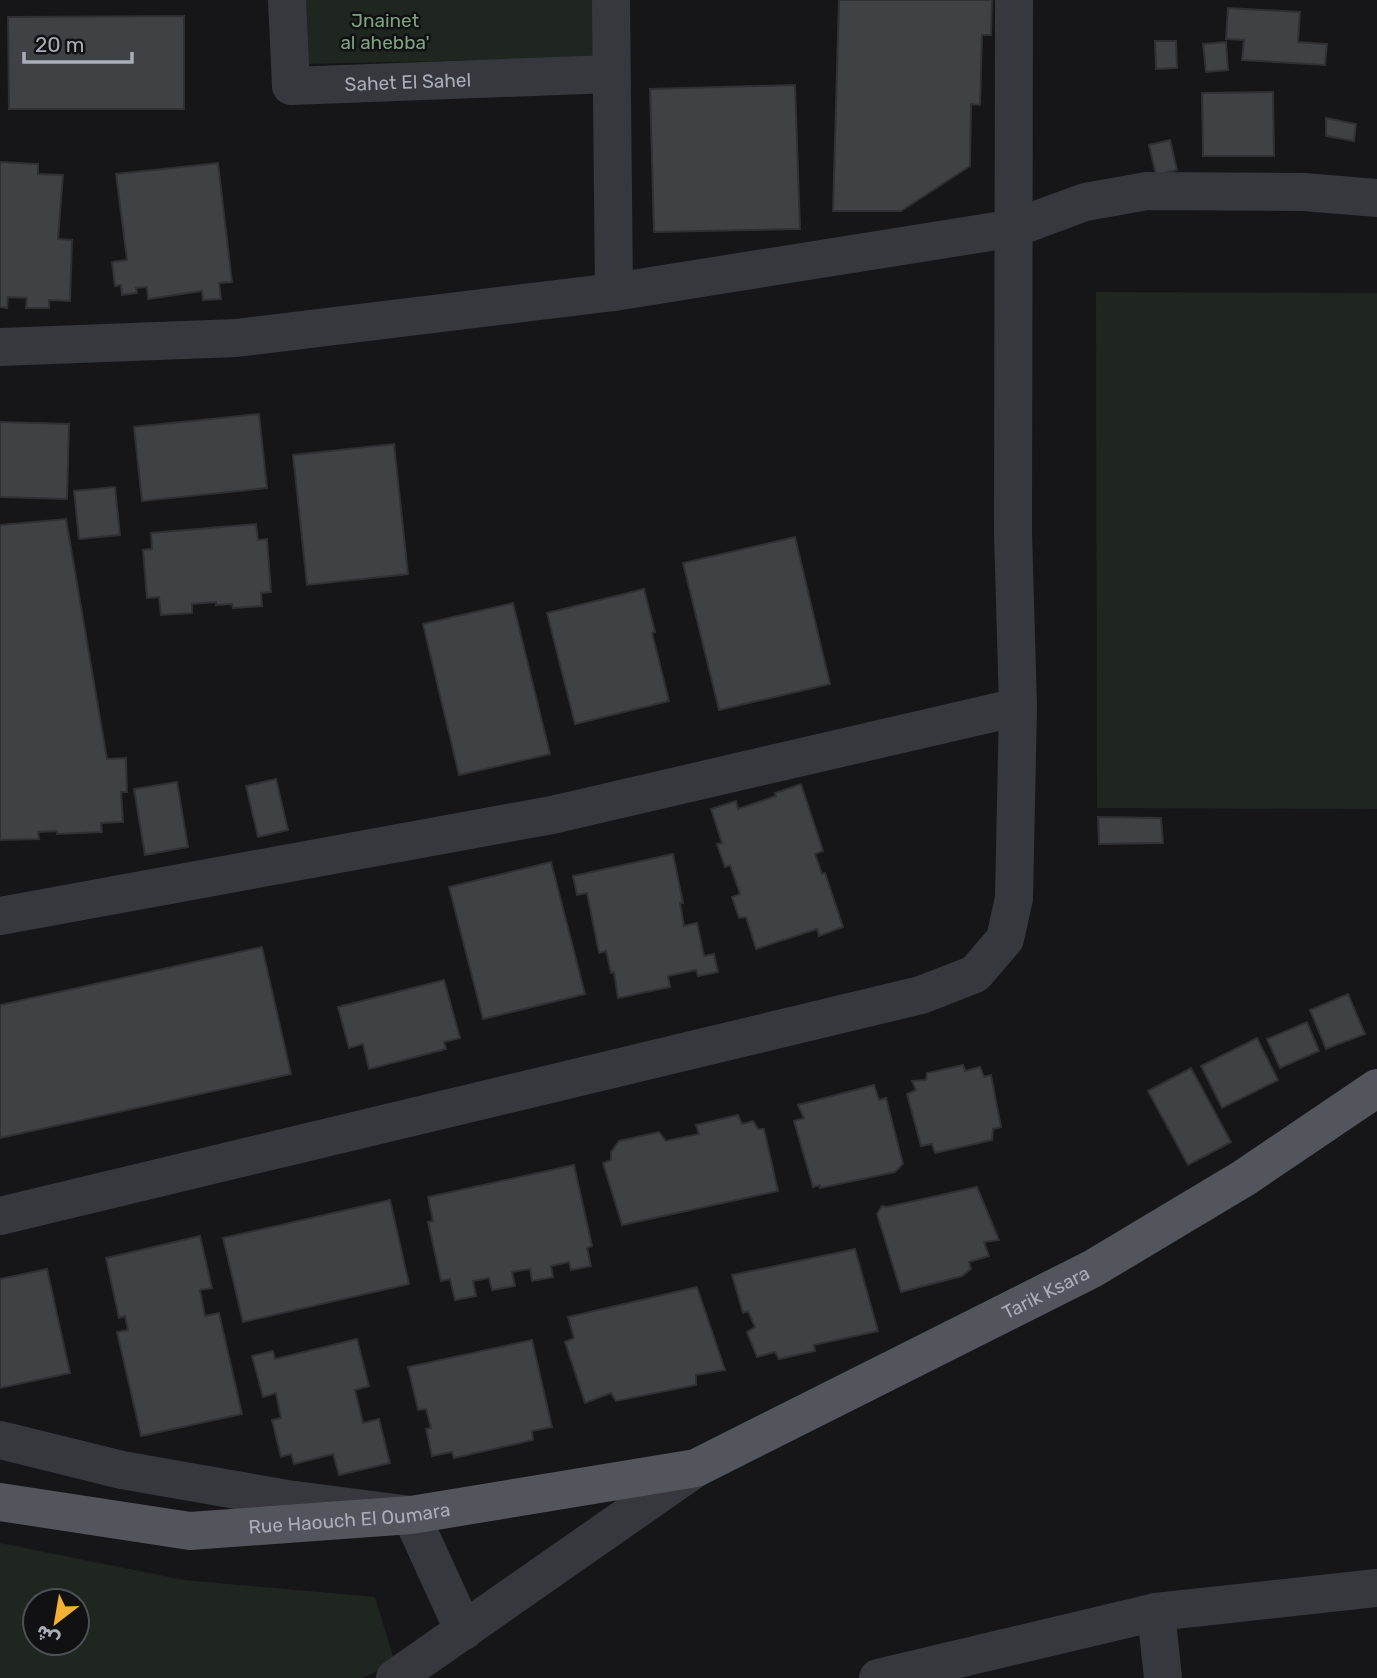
<svg xmlns="http://www.w3.org/2000/svg" width="1377" height="1678" viewBox="0 0 1377 1678" font-family="Rubik,'Noto Sans Arabic',sans-serif">
	<style>
		.green { fill: #1e261f; fill-rule: evenodd }
		.building { fill: #404145; stroke: #303034; stroke-width: 2 }
		.lines { fill: none; stroke-linecap: round; stroke-linejoin: round }
		.minor { stroke: #37383d; stroke-width: 38 }
		.major { stroke: #53555c; stroke-width: 38 }
		.labels { text-anchor: middle; dominant-baseline: central; stroke-width: 5; stroke-linejoin: round; paint-order: stroke }
		.park-label { font-size: 19px; fill: #7fa381; stroke: #111113 }
		.street-label { font-size: 19px; fill: #a8adb8; stroke: #111113 }
	</style>
	<rect width="100%" height="100%" fill="#161618"/>
	<path class="green" d="M 305,0 L 598,0 L 600,57 L 307,64 Z
		M 1096,292 L 1377,293 L 1377,809 L 1097,808 Z
		M 0,1543 L 184,1580 L 375,1597 L 395,1663 L 362,1678 L 0,1678 ZM 35,1601 L 77,1601 L 77,1643 L 35,1643 Z"/>
	<path class="building" d="M 839,0 L 992,0 L 991,35 L 982,35 L 980,105 L 971,104 L 970,166 L 901,211 L 833,211 Z
		M 1228,8 L 1300,12 L 1298,42 L 1327,44 L 1325,65 L 1242,60 L 1244,40 L 1226,39 Z
		M 184,16 L 184,109 L 9,109 L 8,17 Z
		M 1155,41 L 1176,41 L 1177,68 L 1156,69 Z
		M 1226,42 L 1228,70 L 1206,72 L 1203,44 Z
		M 795,85 L 800,229 L 654,232 L 650,89 Z
		M 1273,92 L 1274,156 L 1203,156 L 1202,93 Z
		M 1326,118 L 1356,124 L 1354,141 L 1326,136 Z
		M 1170,140 L 1177,170 L 1156,175 L 1149,145 Z
		M 0,162 L 38,164 L 38,174 L 63,175 L 58,239 L 72,240 L 70,301 L 49,300 L 49,308 L 26,308 L 27,298 L 8,297 L 7,308 L 0,307 Z
		M 218,163 L 232,282 L 219,283 L 221,299 L 203,300 L 202,291 L 148,299 L 147,287 L 136,288 L 137,293 L 122,295 L 121,285 L 115,286 L 112,262 L 127,260 L 116,174 Z
		M 259,414 L 267,488 L 142,501 L 134,427 Z
		M 0,422 L 69,424 L 67,499 L 0,497 Z
		M 394,444 L 408,574 L 307,585 L 293,455 Z
		M 115,487 L 120,535 L 79,539 L 74,491 Z
		M 66,519 L 107,759 L 126,758 L 127,792 L 121,792 L 123,822 L 101,823 L 102,832 L 57,834 L 57,831 L 38,832 L 39,839 L 0,840 L 0,525 Z
		M 256,524 L 258,540 L 267,539 L 271,592 L 261,593 L 262,606 L 233,608 L 232,604 L 216,605 L 216,602 L 192,604 L 192,613 L 161,615 L 159,597 L 147,598 L 143,550 L 152,549 L 151,533 Z
		M 795,537 L 830,684 L 719,710 L 683,563 Z
		M 644,589 L 655,632 L 652,633 L 669,701 L 575,724 L 547,613 Z
		M 513,603 L 550,754 L 459,775 L 423,624 Z
		M 276,779 L 288,830 L 258,837 L 246,786 Z
		M 177,782 L 188,847 L 145,855 L 134,789 Z
		M 801,784 L 823,851 L 815,854 L 822,874 L 825,873 L 843,927 L 819,936 L 817,929 L 756,949 L 746,917 L 739,918 L 732,897 L 740,894 L 730,865 L 725,867 L 717,844 L 722,843 L 711,809 L 736,801 L 738,809 L 776,796 L 775,793 Z
		M 1098,817 L 1161,818 L 1163,843 L 1099,844 Z
		M 673,854 L 683,903 L 680,903 L 684,926 L 697,923 L 704,956 L 714,954 L 718,972 L 698,976 L 696,970 L 668,976 L 670,987 L 618,998 L 614,972 L 611,973 L 606,951 L 599,953 L 587,893 L 577,895 L 573,876 Z
		M 551,862 L 585,994 L 483,1019 L 449,887 Z
		M 262,947 L 291,1074 L 0,1138 L 0,1005 Z
		M 444,980 L 460,1038 L 444,1042 L 446,1049 L 369,1069 L 363,1044 L 349,1048 L 338,1007 Z
		M 1348,994 L 1365,1034 L 1326,1049 L 1310,1010 Z
		M 1307,1022 L 1319,1051 L 1280,1068 L 1267,1039 Z
		M 1257,1038 L 1278,1080 L 1222,1108 L 1201,1066 Z
		M 963,1065 L 965,1071 L 980,1067 L 984,1077 L 991,1075 L 1001,1127 L 993,1129 L 992,1140 L 935,1153 L 932,1144 L 921,1146 L 907,1094 L 916,1090 L 912,1081 L 926,1080 L 927,1073 Z
		M 1191,1068 L 1231,1142 L 1188,1165 L 1148,1091 Z
		M 874,1085 L 879,1100 L 886,1098 L 903,1164 L 895,1172 L 820,1188 L 820,1185 L 813,1187 L 794,1121 L 804,1118 L 798,1105 Z
		M 738,1115 L 742,1124 L 753,1121 L 758,1129 L 764,1129 L 778,1191 L 622,1225 L 603,1163 L 611,1160 L 611,1152 L 619,1141 L 659,1132 L 666,1141 L 699,1134 L 696,1125 Z
		M 574,1165 L 592,1246 L 587,1248 L 591,1266 L 571,1270 L 569,1262 L 551,1266 L 553,1277 L 532,1281 L 530,1269 L 512,1272 L 515,1286 L 492,1290 L 489,1278 L 473,1281 L 476,1296 L 455,1300 L 450,1279 L 441,1281 L 428,1222 L 433,1221 L 428,1197 Z
		M 977,1187 L 999,1240 L 984,1242 L 989,1256 L 969,1262 L 971,1269 L 962,1276 L 901,1292 L 877,1214 L 882,1206 L 887,1207 Z
		M 390,1200 L 409,1284 L 243,1322 L 223,1238 Z
		M 200,1236 L 212,1288 L 200,1290 L 205,1316 L 219,1313 L 242,1414 L 141,1436 L 117,1332 L 128,1330 L 125,1316 L 119,1318 L 106,1258 Z
		M 855,1249 L 878,1331 L 814,1345 L 815,1351 L 779,1359 L 775,1352 L 757,1357 L 747,1332 L 755,1327 L 748,1311 L 743,1313 L 732,1275 Z
		M 47,1269 L 70,1373 L 0,1388 L 0,1279 Z
		M 697,1287 L 725,1370 L 696,1375 L 696,1385 L 616,1401 L 611,1393 L 585,1403 L 565,1342 L 574,1338 L 568,1317 Z
		M 357,1339 L 369,1386 L 355,1390 L 363,1423 L 379,1419 L 390,1463 L 339,1475 L 333,1454 L 294,1464 L 291,1454 L 281,1457 L 272,1420 L 281,1418 L 276,1393 L 263,1397 L 252,1356 L 273,1351 L 275,1359 Z
		M 532,1340 L 552,1427 L 532,1431 L 533,1440 L 454,1458 L 452,1452 L 432,1456 L 426,1429 L 431,1428 L 426,1409 L 418,1410 L 408,1367 Z"/>
	<g class="lines">
		<g class="minor">
			<path id="s1" d="M 287,0 L 291,86 L 611,74"/>
			<path d="M 611,0 L 614,292"/>
			<path d="M 0,347 L 236,338 L 614,292 L 1015,228 L 1085,202 L 1147,191 L 1304,192 L 1377,198"/>
			<path d="M 0,916 L 552,815 L 1018,707"/>
			<path d="M 0,1216 L 921,995 L 975,974 L 1005,939 L 1014,898 L 1018,707 L 1013,532 L 1014,0"/>
			<path d="M 0,1440 L 122,1470 L 287,1499 L 411,1515 L 464,1631"/>
			<path d="M 1156,1612 L 1163,1678"/>
			<path d="M 395,1678 L 696,1468"/>
			<path d="M 878,1678 L 1156,1612 L 1377,1588"/>
		</g>
		<path class="major" id="s2" d="M 0,1502 L 190,1531 L 411,1515 L 696,1468 L 1092,1269 L 1244,1178 L 1377,1088"/>
	</g>
	<g class="labels">
		<g class="park-label">
			<text x="385" y="20">Jnainet<tspan x="385" dy="22">al ahebba'</tspan></text>
		</g>
		<g class="street-label">
			<text stroke="none"><textPath href="#s1" startOffset="203">Sahet El Sahel</textPath></text>
			<text stroke="none"><textPath href="#s2" startOffset="1094">Tarik Ksara</textPath></text>
			<text stroke="none"><textPath href="#s2" startOffset="352">Rue Haouch El Oumara</textPath></text>
		</g>
	</g>
	<g transform="translate(56 1622) rotate(211)"><circle r="33" fill="#111113" stroke="#4d4f55" stroke-width="2"/>
	<path d="M0-5L12 26L0 18L-12 26Z" fill="#f2b134"/>
	<text y="-10" font-size="19" font-weight="bold" text-anchor="middle" fill="#a8adb8">ش</text>
	</g>
	<path d="M24 52v10h108v-10" fill="none" stroke="#a8adb8" stroke-width="3.5"/>
	<text x="35" y="52" font-size="21" fill="#a8adb8" stroke="#111113" stroke-width="5" paint-order="stroke">20 m</text>
</svg>
